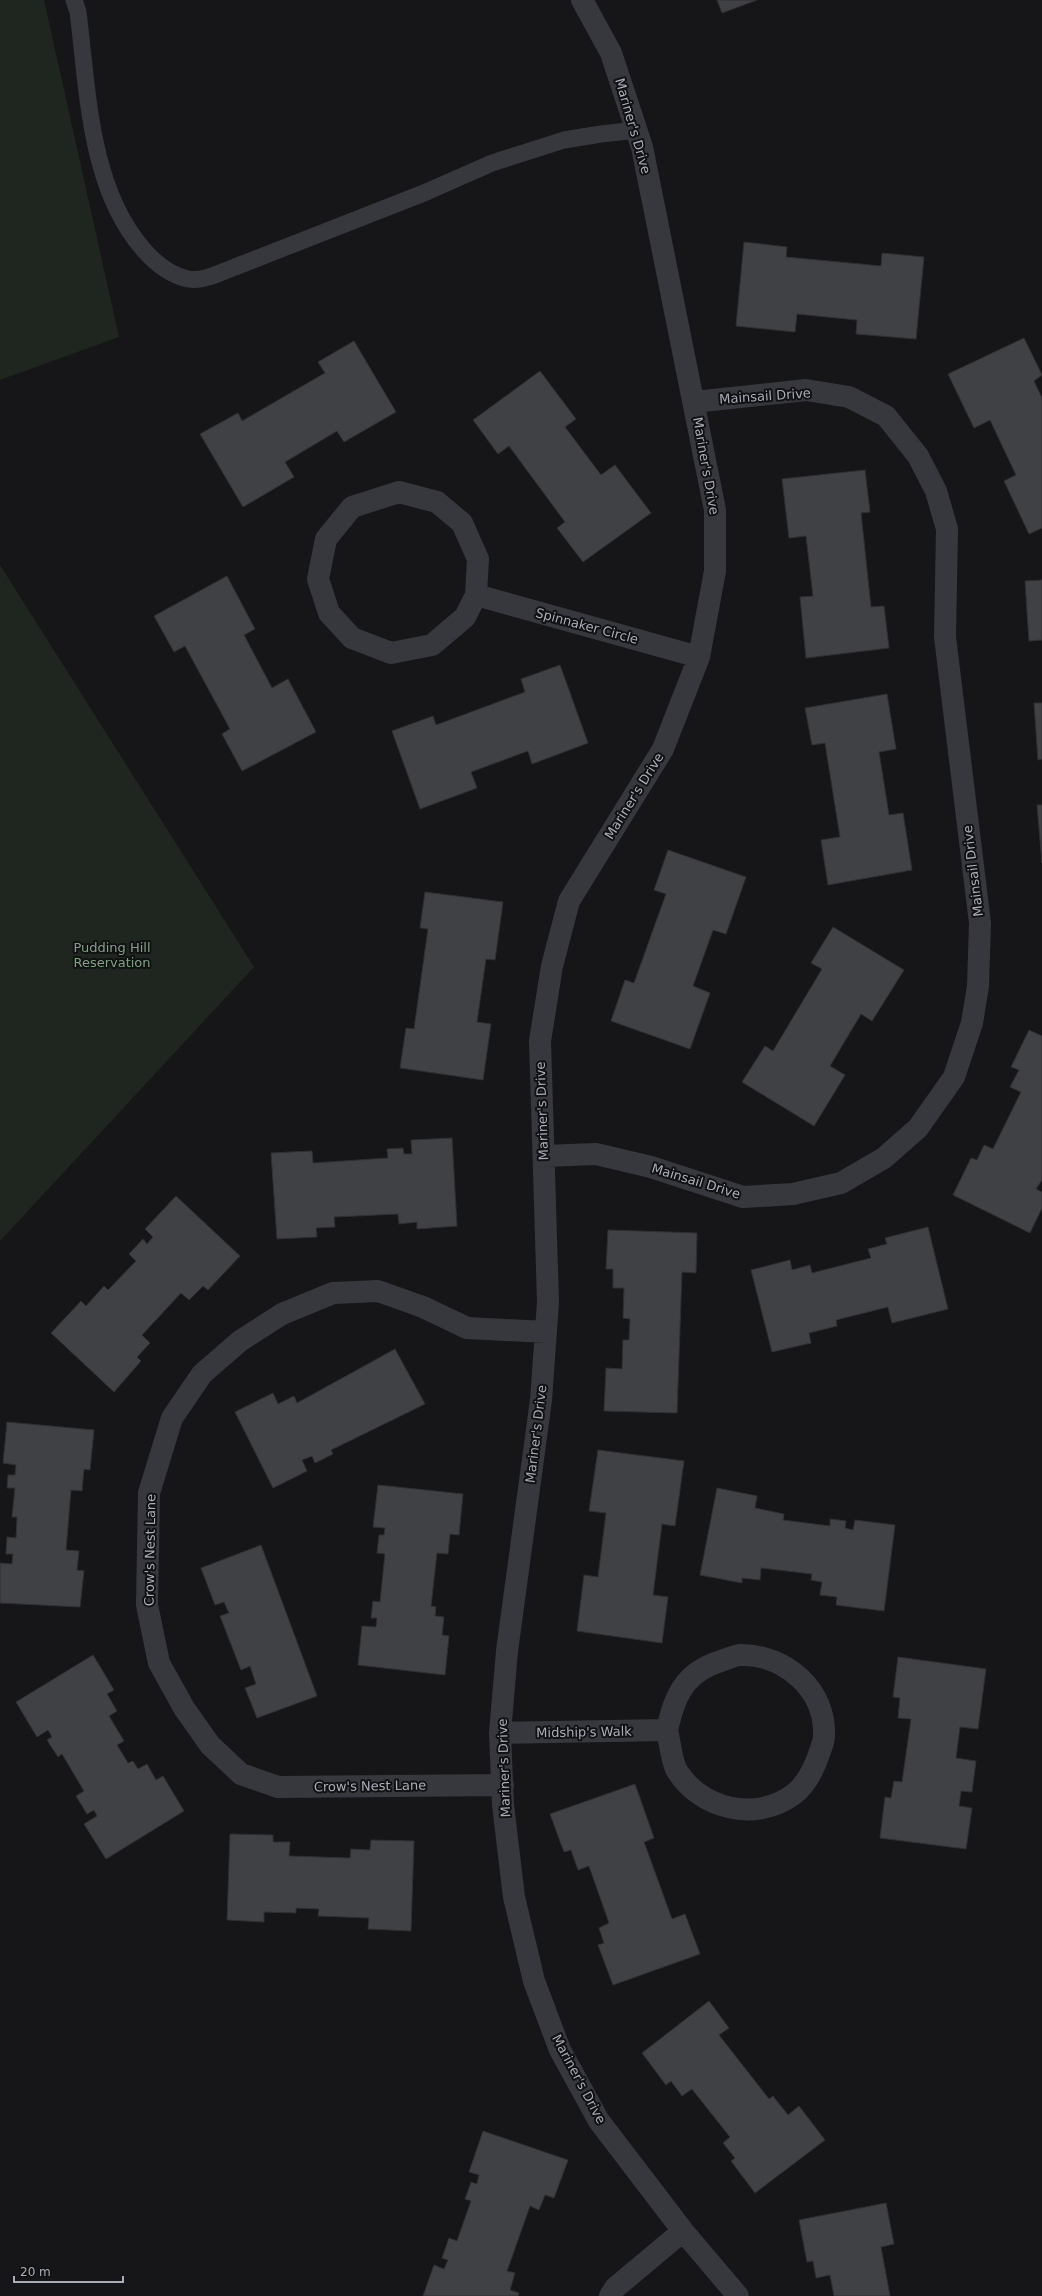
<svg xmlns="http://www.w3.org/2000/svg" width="1042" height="2296" viewBox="0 0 1042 2296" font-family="'DejaVu Sans',sans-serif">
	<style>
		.green { fill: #1e261f }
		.building { fill: #404145; stroke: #303034 }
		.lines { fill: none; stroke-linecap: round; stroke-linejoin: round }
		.service { stroke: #37383d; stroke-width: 17 }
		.minor { stroke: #37383d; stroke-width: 22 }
		.labels { text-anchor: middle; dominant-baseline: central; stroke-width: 4; stroke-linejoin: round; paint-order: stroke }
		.street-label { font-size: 13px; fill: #a8adb8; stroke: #111113 }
		.park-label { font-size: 13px; fill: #7fa381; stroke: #111113 }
	</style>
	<rect width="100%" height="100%" fill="#161618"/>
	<path class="green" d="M 0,0 L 44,0 L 119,337 L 0,380 Z
		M 0,565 L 254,967 L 0,1241 Z"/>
	<path class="building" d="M 717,0 L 757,0 L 722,13 Z
		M 744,242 L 787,247 L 786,257 L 881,266 L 882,253 L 924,257 L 916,339 L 856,334 L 857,320 L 797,314 L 795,332 L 736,326 Z
		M 1024,338 L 1042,375 L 1034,381 L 1042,398 L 1042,528 L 1029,534 L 1004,481 L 1016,475 L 990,420 L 974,428 L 948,374 Z
		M 354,341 L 396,412 L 344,442 L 337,431 L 285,462 L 294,477 L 243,507 L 200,434 L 238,413 L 242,421 L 325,373 L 318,362 Z
		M 540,371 L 576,419 L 565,427 L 601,475 L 615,465 L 651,513 L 583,562 L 557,528 L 565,522 L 509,446 L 498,454 L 473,420 Z
		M 865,470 L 870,512 L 861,513 L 871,607 L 884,606 L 889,648 L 806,658 L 800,597 L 813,596 L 806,536 L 789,538 L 782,479 Z
		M 227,576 L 255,629 L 244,635 L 272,688 L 288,679 L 316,732 L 242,771 L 222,734 L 230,729 L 185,646 L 174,652 L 154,616 Z
		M 1042,580 L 1042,640 L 1029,641 L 1025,581 Z
		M 560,665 L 588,743 L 532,764 L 528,751 L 471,772 L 477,788 L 420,809 L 392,731 L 433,716 L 436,725 L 525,692 L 521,679 Z
		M 887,694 L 896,749 L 879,752 L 889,815 L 903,813 L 912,870 L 828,885 L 821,840 L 840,837 L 825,743 L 812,745 L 805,708 Z
		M 1034,703 L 1042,703 L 1042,759 L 1038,760 Z
		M 1037,805 L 1042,805 L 1042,863 Z
		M 668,850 L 746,877 L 726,934 L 713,930 L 693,986 L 710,993 L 690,1049 L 611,1021 L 625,980 L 634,983 L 666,894 L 654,890 Z
		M 425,892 L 503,902 L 495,960 L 486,959 L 477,1022 L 491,1024 L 483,1080 L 400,1068 L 406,1028 L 414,1029 L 428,929 L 420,928 Z
		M 833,927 L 904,970 L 872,1021 L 861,1014 L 830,1066 L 845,1075 L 814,1126 L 742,1082 L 765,1046 L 773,1051 L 822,969 L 811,963 Z
		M 1029,1030 L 1042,1036 L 1042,1180 L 1036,1189 L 1042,1192 L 1042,1208 L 1030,1233 L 953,1195 L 971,1158 L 977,1160 L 984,1145 L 993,1149 L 1021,1092 L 1010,1087 L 1019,1070 L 1011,1067 Z
		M 452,1138 L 457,1226 L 417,1229 L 417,1222 L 399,1224 L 398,1214 L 334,1217 L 335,1227 L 316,1228 L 317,1237 L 277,1239 L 271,1153 L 312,1151 L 313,1163 L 388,1158 L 387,1149 L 403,1148 L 404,1154 L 412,1154 L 411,1140 Z
		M 176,1196 L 240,1256 L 208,1290 L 203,1286 L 189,1300 L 181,1293 L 142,1335 L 150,1343 L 137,1357 L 141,1361 L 114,1392 L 51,1333 L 81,1301 L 86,1306 L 104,1286 L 108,1290 L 136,1261 L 129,1254 L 143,1239 L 147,1244 L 153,1237 L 145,1229 Z
		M 928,1227 L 948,1309 L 892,1323 L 888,1307 L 836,1320 L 837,1326 L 809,1333 L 811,1343 L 772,1352 L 751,1270 L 790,1260 L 792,1270 L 810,1265 L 812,1273 L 871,1258 L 868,1249 L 887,1244 L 885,1238 Z
		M 608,1230 L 697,1233 L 696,1273 L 682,1272 L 677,1413 L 604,1411 L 606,1368 L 622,1369 L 623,1340 L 629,1340 L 630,1319 L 623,1318 L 624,1288 L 613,1288 L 613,1269 L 606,1269 Z
		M 395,1349 L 425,1404 L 331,1450 L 333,1454 L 315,1463 L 312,1456 L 302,1460 L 307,1471 L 273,1488 L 235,1412 L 273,1393 L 278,1404 L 294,1396 L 297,1403 Z
		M 7,1422 L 94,1430 L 90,1470 L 84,1469 L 82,1491 L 71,1490 L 66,1550 L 79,1551 L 77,1570 L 84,1571 L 80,1607 L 0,1603 L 0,1563 L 12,1564 L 13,1554 L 6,1554 L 7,1537 L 16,1538 L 17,1517 L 12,1517 L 15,1488 L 7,1488 L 8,1475 L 15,1475 L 16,1465 L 3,1463 Z
		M 598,1450 L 684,1461 L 675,1526 L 662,1524 L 653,1595 L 668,1597 L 662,1643 L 577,1631 L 584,1575 L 598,1577 L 606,1513 L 589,1511 Z
		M 378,1485 L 463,1494 L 459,1535 L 450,1534 L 448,1554 L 437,1553 L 431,1606 L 436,1607 L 435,1616 L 444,1617 L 442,1635 L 449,1636 L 445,1675 L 358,1665 L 362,1626 L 376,1627 L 377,1618 L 371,1618 L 373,1601 L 380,1602 L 385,1554 L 377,1553 L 379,1535 L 384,1535 L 385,1528 L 373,1527 Z
		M 717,1488 L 757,1496 L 755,1508 L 784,1514 L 783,1520 L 830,1526 L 830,1519 L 846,1521 L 845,1528 L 853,1530 L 855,1520 L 895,1525 L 884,1611 L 836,1605 L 837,1597 L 820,1595 L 822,1582 L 811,1580 L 812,1574 L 761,1568 L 760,1580 L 742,1578 L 742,1583 L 700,1575 Z
		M 261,1545 L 317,1696 L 257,1718 L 245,1688 L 256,1684 L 250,1666 L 241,1670 L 220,1616 L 229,1613 L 224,1602 L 215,1605 L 201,1568 Z
		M 93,1655 L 114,1690 L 107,1694 L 117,1711 L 109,1716 L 124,1741 L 117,1745 L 128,1763 L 133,1761 L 138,1769 L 147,1764 L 156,1780 L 163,1776 L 184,1811 L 106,1859 L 84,1824 L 97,1816 L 94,1810 L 87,1814 L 76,1796 L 84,1791 L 62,1754 L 58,1757 L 47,1740 L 52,1737 L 48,1730 L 37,1737 L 16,1702 Z
		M 898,1657 L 986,1669 L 978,1729 L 960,1727 L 956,1758 L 976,1761 L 972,1792 L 961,1791 L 959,1806 L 972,1808 L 966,1849 L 880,1838 L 885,1797 L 891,1798 L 894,1781 L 902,1782 L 911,1719 L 898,1718 L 900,1698 L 893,1697 Z
		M 635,1784 L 654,1838 L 644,1842 L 672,1919 L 685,1914 L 700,1954 L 613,1985 L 598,1945 L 604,1943 L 599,1928 L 609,1923 L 589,1866 L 578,1870 L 571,1850 L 564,1852 L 550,1814 Z
		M 230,1834 L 273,1835 L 273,1842 L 290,1842 L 289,1856 L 350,1858 L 351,1849 L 370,1850 L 371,1840 L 414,1841 L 411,1931 L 368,1929 L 369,1918 L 318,1916 L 319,1909 L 296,1908 L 296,1913 L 264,1912 L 264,1922 L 227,1920 Z
		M 709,2001 L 729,2028 L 719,2035 L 769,2099 L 773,2096 L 788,2115 L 799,2106 L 825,2140 L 755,2193 L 731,2161 L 735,2158 L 723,2143 L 730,2137 L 692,2089 L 682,2096 L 671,2081 L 666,2085 L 642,2053 Z
		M 483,2131 L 568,2160 L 554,2198 L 545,2195 L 539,2210 L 530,2206 L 507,2271 L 515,2273 L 510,2290 L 519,2293 L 518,2296 L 423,2296 L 434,2265 L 444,2269 L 448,2260 L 442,2258 L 449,2238 L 457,2241 L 471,2201 L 465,2199 L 471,2182 L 477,2184 L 479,2175 L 469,2172 Z
		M 886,2203 L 894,2244 L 881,2247 L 890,2296 L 834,2296 L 830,2275 L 816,2278 L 813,2261 L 807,2262 L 799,2220 Z"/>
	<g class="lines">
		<path class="service" d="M 74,0 L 78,12 C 88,90 89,187 143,249 C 155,263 169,275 188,279 C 203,282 221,272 235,267 L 424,193 L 492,163 L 564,140 L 601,134 L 637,130"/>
		<path class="minor" d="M 582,0 L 611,53 L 642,147 L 715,510 L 715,571 L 699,657 L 663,749 L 569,901 L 552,966 L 540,1041 L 548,1302 L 541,1400 L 507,1651 L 500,1733 L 503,1805 L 514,1897 L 534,1981 L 560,2050 L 599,2121 L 683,2231 L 738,2296
			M 476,595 L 465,617 L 432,645 L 391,653 L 352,638 L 329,613 L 318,579 L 326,539 L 352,507 L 399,492 L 437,502 L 462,523 L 478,559 L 476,595 L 699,657
			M 544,1156 L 596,1154 L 651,1167 L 743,1197 L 793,1194 L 841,1183 L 884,1158 L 918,1128 L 954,1077 L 972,1023 L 978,986 L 980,923 L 945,637 L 947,529 L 936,491 L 918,456 L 886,416 L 849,397 L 806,390 L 694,402
			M 500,1733 L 667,1730 C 670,1742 671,1758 676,1769 C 699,1809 756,1823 794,1794 C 807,1784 814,1769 819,1754 C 821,1748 824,1742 824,1736 C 826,1690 786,1655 741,1655 C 735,1655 727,1659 721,1661 C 708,1665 695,1672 686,1683 C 675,1697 671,1713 667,1730
			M 503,1785 L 278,1787 L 241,1774 L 210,1745 L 184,1708 L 159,1663 L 147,1605 L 149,1493 L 172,1418 L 202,1374 L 240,1341 L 282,1314 L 333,1293 L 378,1291 L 423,1307 L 467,1328 L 546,1332
			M 610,2296 L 615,2288 L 683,2231"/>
	</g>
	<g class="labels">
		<g class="street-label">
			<text transform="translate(633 126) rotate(74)">Mariner's Drive</text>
			<text transform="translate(765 396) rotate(-4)">Mainsail Drive</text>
			<text transform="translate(706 466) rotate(80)">Mariner's Drive</text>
			<text transform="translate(587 626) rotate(15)">Spinnaker Circle</text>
			<text transform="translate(634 796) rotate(-58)">Mariner's Drive</text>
			<text transform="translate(973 871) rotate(-97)">Mainsail Drive</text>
			<text transform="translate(542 1111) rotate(-92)">Mariner's Drive</text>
			<text transform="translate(696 1181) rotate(17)">Mainsail Drive</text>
			<text transform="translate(536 1434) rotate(-83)">Mariner's Drive</text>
			<text transform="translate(150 1550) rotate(-89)">Crow's Nest Lane</text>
			<text transform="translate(584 1732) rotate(-1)">Midship's Walk</text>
			<text transform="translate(504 1768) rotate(-92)">Mariner's Drive</text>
			<text transform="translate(370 1786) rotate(-1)">Crow's Nest Lane</text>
			<text transform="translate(579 2079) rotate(62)">Mariner's Drive</text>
		</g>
		<g class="park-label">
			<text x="112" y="947">Pudding Hill<tspan x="112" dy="15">Reservation</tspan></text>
		</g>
	</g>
	<path d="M14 2276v6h109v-6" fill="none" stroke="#a8adb8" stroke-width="2"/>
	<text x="20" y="2276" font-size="12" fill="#a8adb8" stroke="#111113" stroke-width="3" paint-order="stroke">20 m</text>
</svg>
